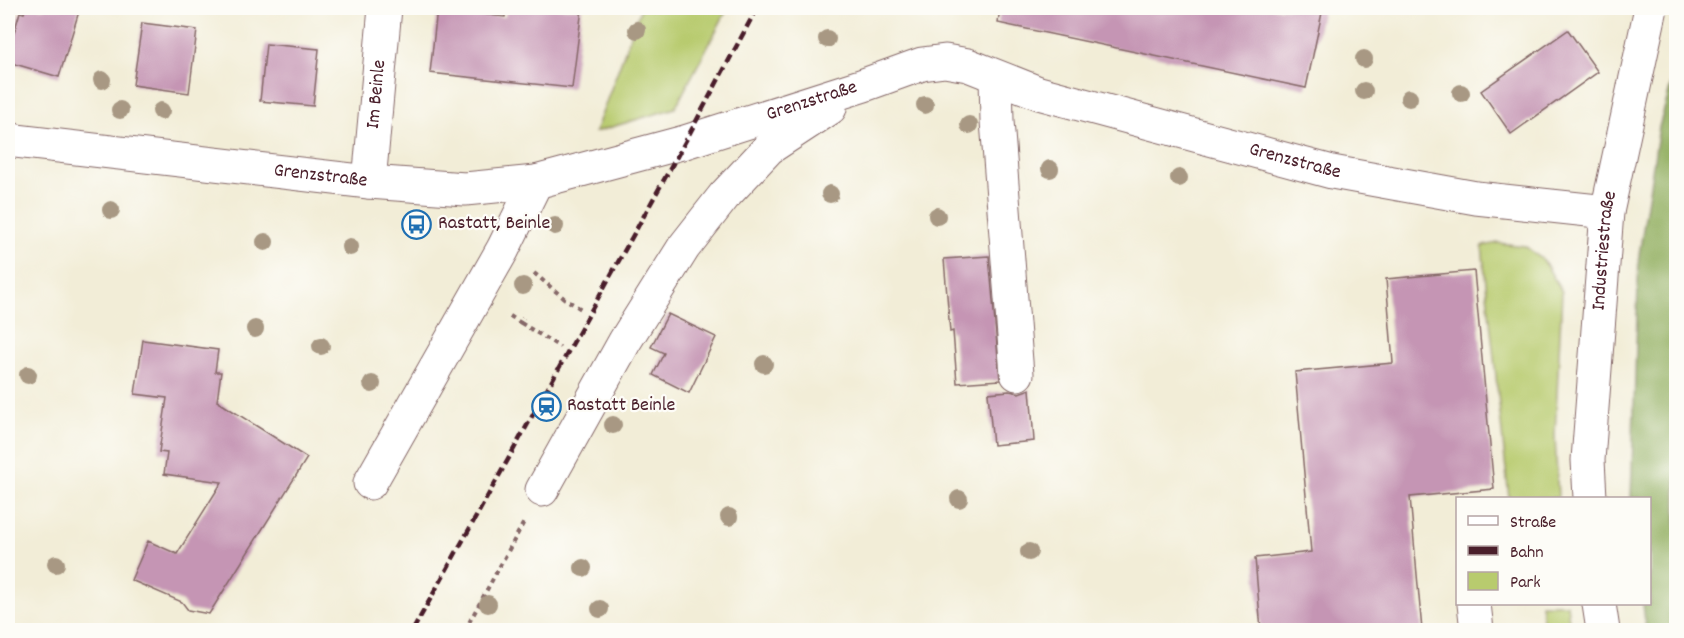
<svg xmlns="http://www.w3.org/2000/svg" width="1684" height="638" viewBox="0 0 1684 638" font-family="Dekko,sans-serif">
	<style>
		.green { fill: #b8cb6e; stroke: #81754c; stroke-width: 1.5 }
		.forest { fill: #92af61; stroke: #6e6746; stroke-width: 1.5 }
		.building { fill: #c595b4 }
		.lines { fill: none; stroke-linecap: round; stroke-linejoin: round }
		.minor-casing { stroke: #856767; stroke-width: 35 }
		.path { stroke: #856767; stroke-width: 4; stroke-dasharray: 4.5 4.5; stroke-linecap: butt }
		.minor { stroke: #fff; stroke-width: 33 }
		.rail { stroke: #4a1f2b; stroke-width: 4.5; stroke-dasharray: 9 4.5; stroke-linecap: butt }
		.tree { fill: #a89883 }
		.labels { text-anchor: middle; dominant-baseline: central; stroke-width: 4.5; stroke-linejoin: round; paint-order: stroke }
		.street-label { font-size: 20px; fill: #4a1f2b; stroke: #fdfcf7 }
		.poi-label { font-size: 20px; fill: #4a1f2b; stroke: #fdfcf7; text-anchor: start }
	</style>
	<rect width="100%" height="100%" fill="#fdfcf7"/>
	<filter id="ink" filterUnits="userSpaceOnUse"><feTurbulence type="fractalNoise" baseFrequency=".0167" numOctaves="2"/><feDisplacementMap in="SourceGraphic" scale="12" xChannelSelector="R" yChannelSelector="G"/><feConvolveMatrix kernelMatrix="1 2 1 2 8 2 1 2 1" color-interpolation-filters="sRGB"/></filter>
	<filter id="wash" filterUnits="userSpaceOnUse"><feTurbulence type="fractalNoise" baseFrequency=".008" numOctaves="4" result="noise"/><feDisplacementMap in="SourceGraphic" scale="24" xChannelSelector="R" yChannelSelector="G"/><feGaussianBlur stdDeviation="1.35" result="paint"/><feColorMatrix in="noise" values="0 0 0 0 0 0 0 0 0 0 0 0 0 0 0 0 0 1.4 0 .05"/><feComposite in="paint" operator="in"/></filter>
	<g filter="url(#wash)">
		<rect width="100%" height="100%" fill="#f2edd7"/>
		<path class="green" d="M 641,8 L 728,8 L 675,108 L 595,132 Z
			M 1498,243 L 1525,246 L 1544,261 L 1562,292 L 1555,435 L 1558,498 L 1509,498 L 1482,246 Z
			M 1541,604 L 1567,604 L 1570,630 L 1544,630 Z"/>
		<path class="forest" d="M 1676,68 L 1676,630 L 1646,630 L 1643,604 L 1650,604 L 1650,498 L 1631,498 L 1639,255 L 1659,127 Z"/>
		<g id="blocks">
			<path class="building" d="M 26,8 L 80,8 L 59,77 L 8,62 L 8,53 L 20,12 L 24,13 Z
				M 506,8 L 582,8 L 572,88 L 430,73 L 437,9 L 505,17 Z
				M 1000,8 L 1323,8 L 1306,88 L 998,23 Z
				M 142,23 L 197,30 L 189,93 L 133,85 Z
				M 1568,30 L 1598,72 L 1511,134 L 1481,91 Z
				M 266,44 L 319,49 L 313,106 L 260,101 Z
				M 989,256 L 1000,380 L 957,383 L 953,331 L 950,332 L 944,259 Z
				M 1474,271 L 1494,489 L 1410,497 L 1422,630 L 1261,630 L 1255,558 L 1311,552 L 1295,372 L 1393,363 L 1386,279 Z
				M 668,314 L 716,337 L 689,393 L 653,375 L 664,353 L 651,347 Z
				M 143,340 L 218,350 L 215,372 L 221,372 L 217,401 L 307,458 L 209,614 L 188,610 L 182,602 L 131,580 L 148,541 L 177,554 L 222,482 L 164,474 L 167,453 L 159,452 L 167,398 L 135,394 Z
				M 1030,389 L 1034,441 L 993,445 L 988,393 L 1009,391 L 1019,393 Z"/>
		</g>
	</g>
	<g filter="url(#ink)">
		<use href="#blocks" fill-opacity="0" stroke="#856767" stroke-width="1.5"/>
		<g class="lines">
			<defs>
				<g id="minor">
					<path d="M 996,77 L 997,121 L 1017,374"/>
					<path id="s1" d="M 8,138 L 16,141 L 369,182 L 465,189 L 536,182 L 685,142 L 864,85 L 922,64 L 945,61 L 968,65 L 1039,93 L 1332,172 L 1476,198 L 1607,212"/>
					<path id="s2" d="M 369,182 L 385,8"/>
					<path d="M 370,483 L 503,249 L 536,182"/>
					<path d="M 542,490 L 625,341 L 684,247 L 724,196 L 769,148 L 830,108"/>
					<path id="s3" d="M 1590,498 L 1588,460 L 1607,212 L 1651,8"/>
					<path d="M 1474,604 L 1477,630"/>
					<path d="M 1599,604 L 1603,630"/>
				</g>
			</defs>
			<use href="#minor" class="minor-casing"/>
			<path class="path" d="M 534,273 L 565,299 L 581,309
				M 510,316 L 521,323 L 523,318
				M 521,323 L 560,347
				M 465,630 L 524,522"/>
			<use href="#minor" class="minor"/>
			<path class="rail" d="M 413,630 L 685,142 L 757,8"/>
		</g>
		<g class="tree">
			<circle cx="637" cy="30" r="9"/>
			<circle cx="827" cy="39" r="9"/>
			<circle cx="1364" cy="59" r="9"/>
			<circle cx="102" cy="80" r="9"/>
			<circle cx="1364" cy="91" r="9"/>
			<circle cx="1461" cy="93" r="9"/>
			<circle cx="1409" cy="98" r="9"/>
			<circle cx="925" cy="105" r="9"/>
			<circle cx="120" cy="110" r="9"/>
			<circle cx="161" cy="111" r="9"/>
			<circle cx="969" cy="125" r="9"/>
			<circle cx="1050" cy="169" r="9"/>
			<circle cx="1179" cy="178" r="9"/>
			<circle cx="830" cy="194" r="9"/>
			<circle cx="111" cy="210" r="9"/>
			<circle cx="937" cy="216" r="9"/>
			<circle cx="555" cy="226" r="9"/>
			<circle cx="265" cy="242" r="9"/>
			<circle cx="350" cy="247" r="9"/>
			<circle cx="523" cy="286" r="9"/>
			<circle cx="255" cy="329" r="9"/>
			<circle cx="321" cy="346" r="9"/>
			<circle cx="764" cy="364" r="9"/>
			<circle cx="28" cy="375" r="9"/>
			<circle cx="372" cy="384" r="9"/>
			<circle cx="613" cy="425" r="9"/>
			<circle cx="959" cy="499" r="9"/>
			<circle cx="729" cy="517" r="9"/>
			<circle cx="1029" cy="552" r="9"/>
			<circle cx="56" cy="564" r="9"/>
			<circle cx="583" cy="568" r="9"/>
			<circle cx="488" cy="604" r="9"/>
			<circle cx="600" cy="609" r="9"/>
		</g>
	</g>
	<defs>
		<symbol id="bus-ring" viewBox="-11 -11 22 22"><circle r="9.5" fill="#fdfcf7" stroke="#1f6fb2" stroke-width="1.5"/><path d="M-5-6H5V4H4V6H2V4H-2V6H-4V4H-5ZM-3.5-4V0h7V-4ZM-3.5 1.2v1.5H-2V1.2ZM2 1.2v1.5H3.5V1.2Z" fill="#1f6fb2"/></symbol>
		<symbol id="station-ring" viewBox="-11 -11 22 22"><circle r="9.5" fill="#fdfcf7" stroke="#1f6fb2" stroke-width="1.5"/><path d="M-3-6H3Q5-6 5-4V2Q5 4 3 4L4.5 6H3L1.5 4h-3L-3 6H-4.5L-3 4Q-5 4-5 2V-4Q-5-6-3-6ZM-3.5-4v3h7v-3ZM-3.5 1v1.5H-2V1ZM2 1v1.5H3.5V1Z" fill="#1f6fb2"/></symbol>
	</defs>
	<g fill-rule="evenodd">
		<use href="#bus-ring" x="400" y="208" width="33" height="33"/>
		<use href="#station-ring" x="530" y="390" width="33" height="33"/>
	</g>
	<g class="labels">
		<g class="street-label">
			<text stroke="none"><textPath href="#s2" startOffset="88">Im Beinle</textPath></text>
			<text stroke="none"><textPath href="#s1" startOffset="819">Grenzstraße</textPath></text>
			<text stroke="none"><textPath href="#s1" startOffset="1323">Grenzstraße</textPath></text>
			<text stroke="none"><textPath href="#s1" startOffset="315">Grenzstraße</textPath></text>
			<text stroke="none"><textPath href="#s3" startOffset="248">Industriestraße</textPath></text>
		</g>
		<g class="poi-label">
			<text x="438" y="224">Rastatt, Beinle</text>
			<text x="567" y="406">Rastatt Beinle</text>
		</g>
	</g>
	<rect width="1684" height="638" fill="none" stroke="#fdfcf7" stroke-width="30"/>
	<rect x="1456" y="497" width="195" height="108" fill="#fdfcf7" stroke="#b5a4a5" stroke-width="1.5"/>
	<rect x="1468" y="516" width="30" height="9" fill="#ffffff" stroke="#b5a4a5" stroke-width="1.5"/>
	<text x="1510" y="527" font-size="18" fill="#4a1f2b">Straße</text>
	<rect x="1468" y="546" width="30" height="9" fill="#4a1f2b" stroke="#b5a4a5" stroke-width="1.5"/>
	<text x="1510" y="557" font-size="18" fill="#4a1f2b">Bahn</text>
	<rect x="1468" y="572" width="30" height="18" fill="#b8cb6e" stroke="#b5a4a5" stroke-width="1.5"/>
	<text x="1510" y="587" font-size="18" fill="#4a1f2b">Park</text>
</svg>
